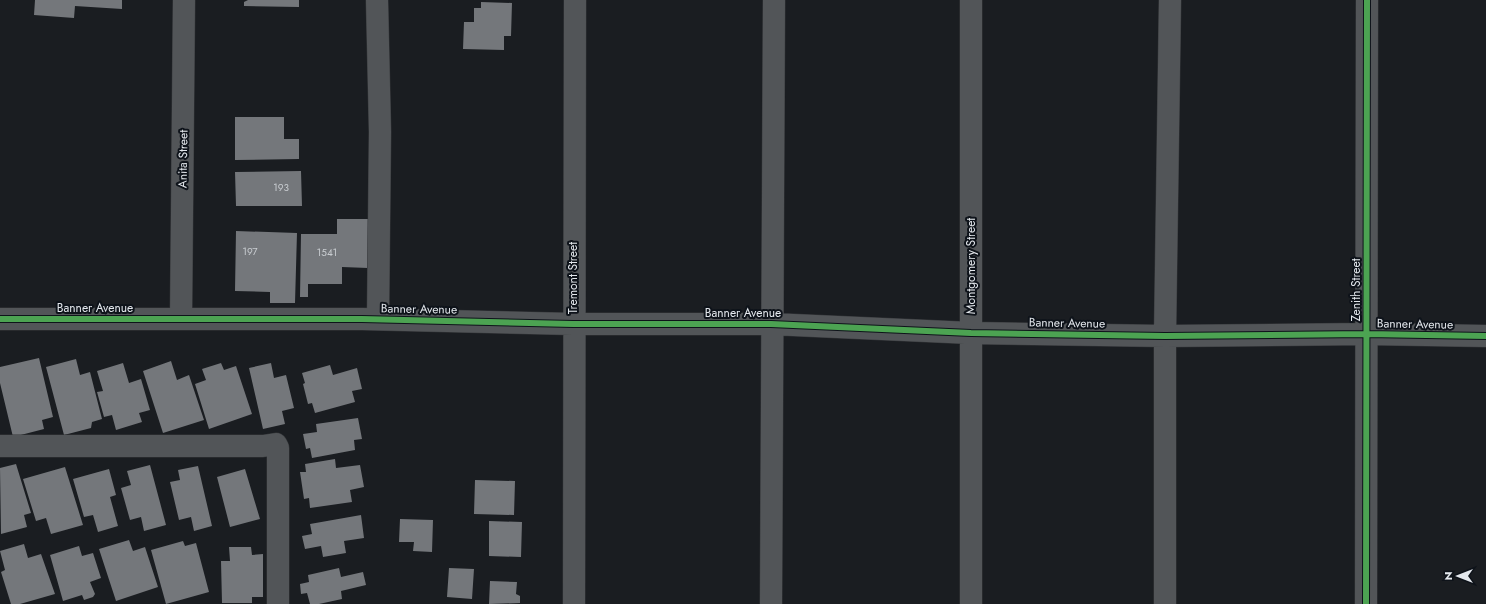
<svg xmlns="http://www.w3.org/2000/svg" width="1486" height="604" viewBox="0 0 1486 604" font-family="Jost,sans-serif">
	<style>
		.building { fill: #74777b }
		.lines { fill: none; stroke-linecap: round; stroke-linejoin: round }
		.minor-casing { stroke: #36383b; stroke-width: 23 }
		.minor { stroke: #525558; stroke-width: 22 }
		.cycleway-casing { stroke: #0e131a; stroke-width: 8 }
		.cycleway { stroke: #4ca352; stroke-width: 6 }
		.labels { text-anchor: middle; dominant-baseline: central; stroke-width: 4; stroke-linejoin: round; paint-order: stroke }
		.number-label { font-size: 10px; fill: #c8ccd0 }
		.street-label { font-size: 12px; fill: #e4e8ed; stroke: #0e131a }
	</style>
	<rect width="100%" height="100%" fill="#1a1d21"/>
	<path class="building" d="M 35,0 L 122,0 L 122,9 L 75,6 L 74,18 L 34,15 Z
		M 248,0 L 299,0 L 299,7 L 244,6 L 244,2 Z
		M 481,2 L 512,3 L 511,36 L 504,36 L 504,50 L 463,49 L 464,22 L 474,22 L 474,8 L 481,8 Z
		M 235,117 L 284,117 L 284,139 L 299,139 L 299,159 L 235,160 Z
		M 301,171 L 302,206 L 236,206 L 235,172 Z
		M 337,219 L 368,219 L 368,268 L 342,267 L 342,284 L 308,284 L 308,297 L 300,297 L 301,234 L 337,234 Z
		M 236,231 L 297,233 L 295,303 L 270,303 L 270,292 L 235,291 Z
		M 39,358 L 53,417 L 42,420 L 44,429 L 13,437 L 0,383 L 0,367 Z
		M 76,359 L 80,375 L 90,372 L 102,419 L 92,422 L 91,428 L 64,435 L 46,367 Z
		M 171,361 L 177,380 L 189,375 L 204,420 L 163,433 L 143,371 Z
		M 123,363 L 129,383 L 141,379 L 150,410 L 139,413 L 142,422 L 116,430 L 112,415 L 104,417 L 97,392 L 103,391 L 97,371 Z
		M 221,363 L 224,370 L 236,366 L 252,414 L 209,429 L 195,384 L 206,380 L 202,369 Z
		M 271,363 L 274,378 L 286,375 L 294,408 L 282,411 L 285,424 L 263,429 L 249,368 Z
		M 330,365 L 333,375 L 357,368 L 362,389 L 352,391 L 355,402 L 315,413 L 312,403 L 308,404 L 303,384 L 305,383 L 302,373 Z
		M 358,418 L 362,439 L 354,440 L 355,450 L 312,458 L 310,448 L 306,449 L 303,434 L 317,432 L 316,424 Z
		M 335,459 L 336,468 L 360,465 L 364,487 L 350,490 L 352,502 L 310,508 L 309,498 L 304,499 L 300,472 L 306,472 L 305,464 Z
		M 16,464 L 31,513 L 24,515 L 27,527 L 1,534 L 0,468 Z
		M 150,465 L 166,525 L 144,531 L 141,517 L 130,520 L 121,488 L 131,485 L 127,471 Z
		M 198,466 L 212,526 L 194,531 L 191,517 L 179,520 L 170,482 L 180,480 L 178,470 Z
		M 65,467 L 83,525 L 51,534 L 46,518 L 36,521 L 23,479 Z
		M 109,469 L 116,495 L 110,497 L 118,526 L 98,532 L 93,515 L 84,517 L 73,479 Z
		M 245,469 L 260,519 L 230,527 L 217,477 Z
		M 475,480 L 515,481 L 514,515 L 474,514 Z
		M 361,515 L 364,538 L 344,541 L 346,553 L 323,557 L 321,546 L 305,549 L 302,536 L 312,534 L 310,524 Z
		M 400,519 L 433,520 L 432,552 L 413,551 L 414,542 L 399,542 Z
		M 489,521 L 522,522 L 521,557 L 489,556 Z
		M 129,540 L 133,551 L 145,547 L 158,587 L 116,601 L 99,549 Z
		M 183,541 L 185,546 L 196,543 L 209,592 L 166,604 L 151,550 Z
		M 24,544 L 28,558 L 41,554 L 55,594 L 20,604 L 11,604 L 1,572 L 5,570 L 0,551 Z
		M 79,546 L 82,556 L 93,553 L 101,578 L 90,582 L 95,594 L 93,597 L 84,600 L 82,595 L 63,601 L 50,555 Z
		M 229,547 L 251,547 L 252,555 L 263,554 L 263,597 L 252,597 L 252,603 L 222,603 L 221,561 L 230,561 Z
		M 339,568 L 341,577 L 363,572 L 366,585 L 341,591 L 342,599 L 319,604 L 310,604 L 307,593 L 301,594 L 300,584 L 309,582 L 308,575 Z
		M 449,568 L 474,569 L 472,599 L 447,597 Z
		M 490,581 L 517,582 L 516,594 L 520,596 L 520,603 L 489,604 Z"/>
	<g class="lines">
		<defs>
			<path id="minor" d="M 377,0 L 380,132 L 378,319
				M 971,0 L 971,604
				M 0,319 L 362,319 L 573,324 L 771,324 L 971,333 L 1165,336 L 1367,334 L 1486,336
				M 181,319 L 184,0
				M 0,446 L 263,446 L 276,444 L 278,448 L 278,604
				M 574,604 L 575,0
				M 771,604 L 774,0
				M 1165,604 L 1165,336 L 1170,0
				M 1366,604 L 1367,0"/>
		</defs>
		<use href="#minor" class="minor-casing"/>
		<use href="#minor" class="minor"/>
		<defs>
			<path id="cycleway" d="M 0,319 L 362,319 L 573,324 L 771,324 L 971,333 L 1165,336 L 1367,334 L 1486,336
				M 1366,604 L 1367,0"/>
		</defs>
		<use href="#cycleway" class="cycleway-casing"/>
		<use href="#cycleway" class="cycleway"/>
	</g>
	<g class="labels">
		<g class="number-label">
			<text x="281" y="187">193</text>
			<text x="250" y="251">197</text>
			<text x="327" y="252">1541</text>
		</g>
		<g class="street-label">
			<text transform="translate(183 159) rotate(-89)">Anita Street</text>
			<text transform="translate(971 266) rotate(-90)">Montgomery Street</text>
			<text transform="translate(573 278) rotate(-90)">Tremont Street</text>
			<text transform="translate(1356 290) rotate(-90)">Zenith Street</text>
			<text x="95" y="308">Banner Avenue</text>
			<text transform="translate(419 309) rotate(1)">Banner Avenue</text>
			<text x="743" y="313">Banner Avenue</text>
			<text transform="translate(1067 323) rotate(1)">Banner Avenue</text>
			<text transform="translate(1415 324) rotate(1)">Banner Avenue</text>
		</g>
	</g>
	<g transform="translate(1458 576) rotate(270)" stroke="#0e131a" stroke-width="3" paint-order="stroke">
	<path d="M0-3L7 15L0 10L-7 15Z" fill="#e4e8ed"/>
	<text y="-6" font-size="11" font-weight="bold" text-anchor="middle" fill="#e4e8ed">N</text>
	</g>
</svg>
